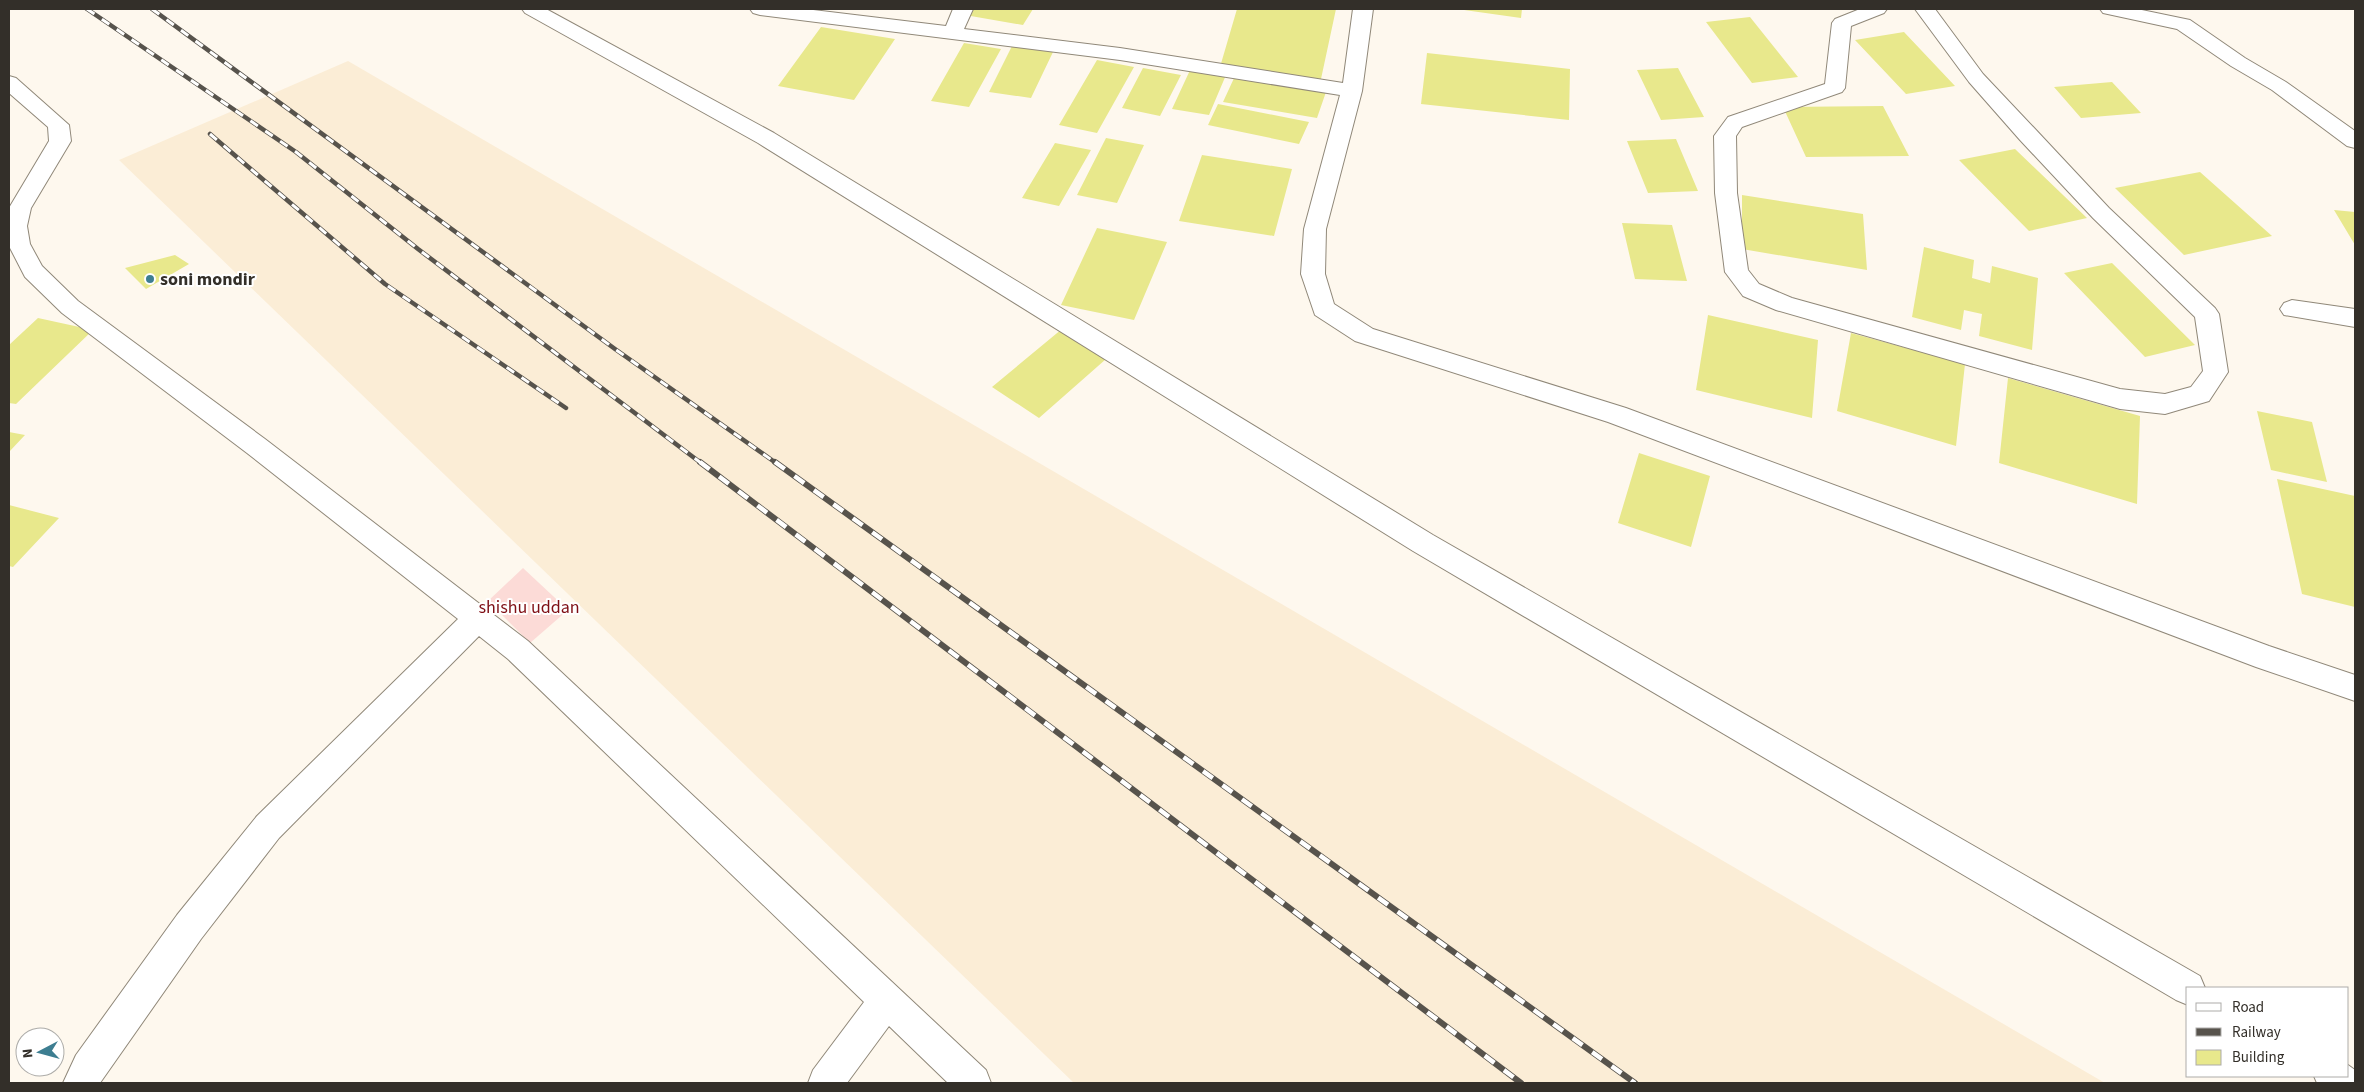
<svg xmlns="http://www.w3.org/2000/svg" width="2364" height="1092" viewBox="0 0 2364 1092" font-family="'Source Sans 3',sans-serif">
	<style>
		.built { fill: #fbedd6 }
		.green { fill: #fcdbd7 }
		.building { fill: #e8e88c }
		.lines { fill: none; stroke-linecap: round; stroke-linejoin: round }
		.minor-casing { stroke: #908879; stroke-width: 2 }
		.minor { fill: #fff; fill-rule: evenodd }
		.rail-far1-casing { stroke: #57534c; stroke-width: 4.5 }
		.rail-casing { stroke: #57534c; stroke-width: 6 }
		.rail-far1 { stroke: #fff; stroke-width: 3; stroke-dasharray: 9; stroke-linecap: butt }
		.rail { stroke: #fff; stroke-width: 4.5; stroke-dasharray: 12; stroke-linecap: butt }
		.poi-dot { fill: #3d7e91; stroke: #fff; stroke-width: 2 }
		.labels { text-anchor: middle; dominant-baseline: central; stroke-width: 4; stroke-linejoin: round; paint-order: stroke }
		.poi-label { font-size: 18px; font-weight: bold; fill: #332f29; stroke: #fff; text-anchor: start }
		.park-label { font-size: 18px; fill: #7f0f15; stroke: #fff }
	</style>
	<rect width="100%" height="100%" fill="#fef8ee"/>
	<path class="built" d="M 348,61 L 2105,1083 L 1074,1083 L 119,160 Z"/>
	<path class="green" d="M 523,568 L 568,610 L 530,643 L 488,601 Z"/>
	<path class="building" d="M 969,9 L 1033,9 L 1023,25 L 965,15 Z
		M 1237,9 L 1336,9 L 1321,79 L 1220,67 Z
		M 1457,9 L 1522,9 L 1521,18 Z
		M 1750,17 L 1798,77 L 1752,83 L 1706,22 Z
		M 821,27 L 895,39 L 854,100 L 778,86 Z
		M 1904,32 L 1955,86 L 1906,94 L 1855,40 Z
		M 964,43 L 1001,49 L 969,107 L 931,101 Z
		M 1012,46 L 1053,52 L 1031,98 L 989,92 Z
		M 1427,53 L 1570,69 L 1569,120 L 1421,104 Z
		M 1097,60 L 1134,67 L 1097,133 L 1059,125 Z
		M 1143,68 L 1181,75 L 1160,116 L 1122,108 Z
		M 1191,68 L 1226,75 L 1209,115 L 1172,109 Z
		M 1678,68 L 1704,117 L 1661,120 L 1637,70 Z
		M 1235,76 L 1326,92 L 1317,118 L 1223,102 Z
		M 2112,82 L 2141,113 L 2081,118 L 2054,87 Z
		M 1218,104 L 1309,122 L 1299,144 L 1208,125 Z
		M 1883,106 L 1909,156 L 1806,157 L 1783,107 Z
		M 1106,138 L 1144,145 L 1117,203 L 1077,195 Z
		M 1676,139 L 1698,191 L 1648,193 L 1627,141 Z
		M 1055,143 L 1091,150 L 1059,206 L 1022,198 Z
		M 2015,149 L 2087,218 L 2029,231 L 1959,160 Z
		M 1202,155 L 1292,169 L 1274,236 L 1179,221 Z
		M 2200,172 L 2272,236 L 2184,255 L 2115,188 Z
		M 1742,195 L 1863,214 L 1867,270 L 1742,249 Z
		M 2334,210 L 2355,212 L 2355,245 Z
		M 1622,223 L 1672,225 L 1687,281 L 1635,279 Z
		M 1097,228 L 1167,242 L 1134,320 L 1061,305 Z
		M 1924,247 L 1974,260 L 1972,278 L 1990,283 L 1992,266 L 2038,278 L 2032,350 L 1979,336 L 1982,314 L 1964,310 L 1961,330 L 1912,317 Z
		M 175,255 L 189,264 L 146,289 L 125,268 Z
		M 2112,263 L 2195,345 L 2145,357 L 2064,273 Z
		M 1708,315 L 1818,340 L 1812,418 L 1696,390 Z
		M 38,318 L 93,330 L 16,404 L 9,403 L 9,345 Z
		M 1068,324 L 1114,352 L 1039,418 L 992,387 Z
		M 1851,333 L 1965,364 L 1956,446 L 1837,411 Z
		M 2008,378 L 2140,416 L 2137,504 L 1999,463 Z
		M 2257,411 L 2312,422 L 2327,482 L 2271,470 Z
		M 9,432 L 25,435 L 9,452 Z
		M 1639,453 L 1710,476 L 1691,547 L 1618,523 Z
		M 2277,479 L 2355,496 L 2355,607 L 2302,594 Z
		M 9,505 L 59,518 L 13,567 L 9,566 Z"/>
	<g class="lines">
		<defs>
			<path id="minor" d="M 522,9 L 546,9 L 774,133 L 1433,535 L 2200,976 L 2205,988 L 2188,988 L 2188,1005 L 2176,1000 L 1413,551 L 758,143 L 525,13 Z
				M 750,9 L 805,9 L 946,26 L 953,9 L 973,9 L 964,29 L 1120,48 L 1343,83 L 1353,9 L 1373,9 L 1362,91 L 1326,229 L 1325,274 L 1334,304 L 1373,329 L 1626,408 L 2269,646 L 2355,675 L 2355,701 L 2256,667 L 1608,422 L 1355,341 L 1315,315 L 1301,274 L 1304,229 L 1340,95 L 1120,60 L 760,15 L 753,13 Z
				M 1860,9 L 1887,9 L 1884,13 L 1851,26 L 1845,88 L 1842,92 L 1742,127 L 1736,136 L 1737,193 L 1748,270 L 1759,284 L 1792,298 L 2120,389 L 2165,394 L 2191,387 L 2203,371 L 2195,317 L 2093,218 L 2020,140 L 1969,82 L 1915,9 L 1935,9 L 1983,74 L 2036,130 L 2109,208 L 2215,308 L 2219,314 L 2228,372 L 2209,401 L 2165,414 L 2120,409 L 1776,310 L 1743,296 L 1725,272 L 1715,193 L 1714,136 L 1728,117 L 1825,84 L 1832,23 L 1835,19 Z
				M 2100,9 L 2137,9 L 2190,20 L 2245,58 L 2286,82 L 2355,131 L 2355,148 L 2347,146 L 2272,90 L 2231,66 L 2177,29 L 2103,13 Z
				M 9,76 L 16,78 L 69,125 L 71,141 L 31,208 L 27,226 L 30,244 L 42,266 L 78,301 L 265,439 L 528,641 L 986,1070 L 991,1083 L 948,1083 L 889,1026 L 847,1083 L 808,1083 L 813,1070 L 864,1002 L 508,659 L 479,636 L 279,838 L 201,939 L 100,1083 L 63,1083 L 76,1055 L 177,915 L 257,816 L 458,619 L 247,453 L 62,313 L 25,277 L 9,246 L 9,208 L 49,141 L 48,127 L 9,93 Z
				M 2292,300 L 2355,309 L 2355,327 L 2284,315 L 2280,309 L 2284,303 Z
				M 2348,1065 L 2355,1070 L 2355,1083 L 2317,1083 L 2314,1076 L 2348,1076 Z"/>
		</defs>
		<use href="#minor" class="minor-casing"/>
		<use href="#minor" class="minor"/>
		<defs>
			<path id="rail-far1" d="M 87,9 L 296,152 L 418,249 L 701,463
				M 152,9 L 615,349 L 776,463
				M 210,134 L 385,284 L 566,408"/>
			<path id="rail" d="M 700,462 L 1521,1083
				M 775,462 L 1635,1083"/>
		</defs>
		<use href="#rail-far1" class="rail-far1-casing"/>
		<use href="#rail" class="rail-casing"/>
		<use href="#rail-far1" class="rail-far1"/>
		<use href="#rail" class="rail"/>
	</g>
	<circle class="poi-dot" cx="150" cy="279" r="5"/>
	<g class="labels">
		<g class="poi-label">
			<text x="160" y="279">soni mondir</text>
		</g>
		<g class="park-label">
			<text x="529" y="607">shishu uddan</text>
		</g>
	</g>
	<rect width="2364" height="1092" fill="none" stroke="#332f29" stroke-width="20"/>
	<rect x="2186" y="987" width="162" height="90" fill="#ffffff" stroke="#adaca9"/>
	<rect x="2196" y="1003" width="25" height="8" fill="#ffffff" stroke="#adaca9"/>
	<text x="2232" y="1012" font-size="15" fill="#332f29">Road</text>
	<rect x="2196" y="1028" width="25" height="8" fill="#57534c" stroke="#adaca9"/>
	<text x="2232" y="1037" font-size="15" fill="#332f29">Railway</text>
	<rect x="2196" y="1050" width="25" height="15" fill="#e8e88c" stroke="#adaca9"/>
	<text x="2232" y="1062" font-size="15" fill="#332f29">Building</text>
	<g transform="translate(40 1052) rotate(264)"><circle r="24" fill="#ffffff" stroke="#adaca9"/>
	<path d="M0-4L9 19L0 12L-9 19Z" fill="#3d7e91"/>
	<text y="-8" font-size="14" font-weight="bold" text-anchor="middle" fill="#332f29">N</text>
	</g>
</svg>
